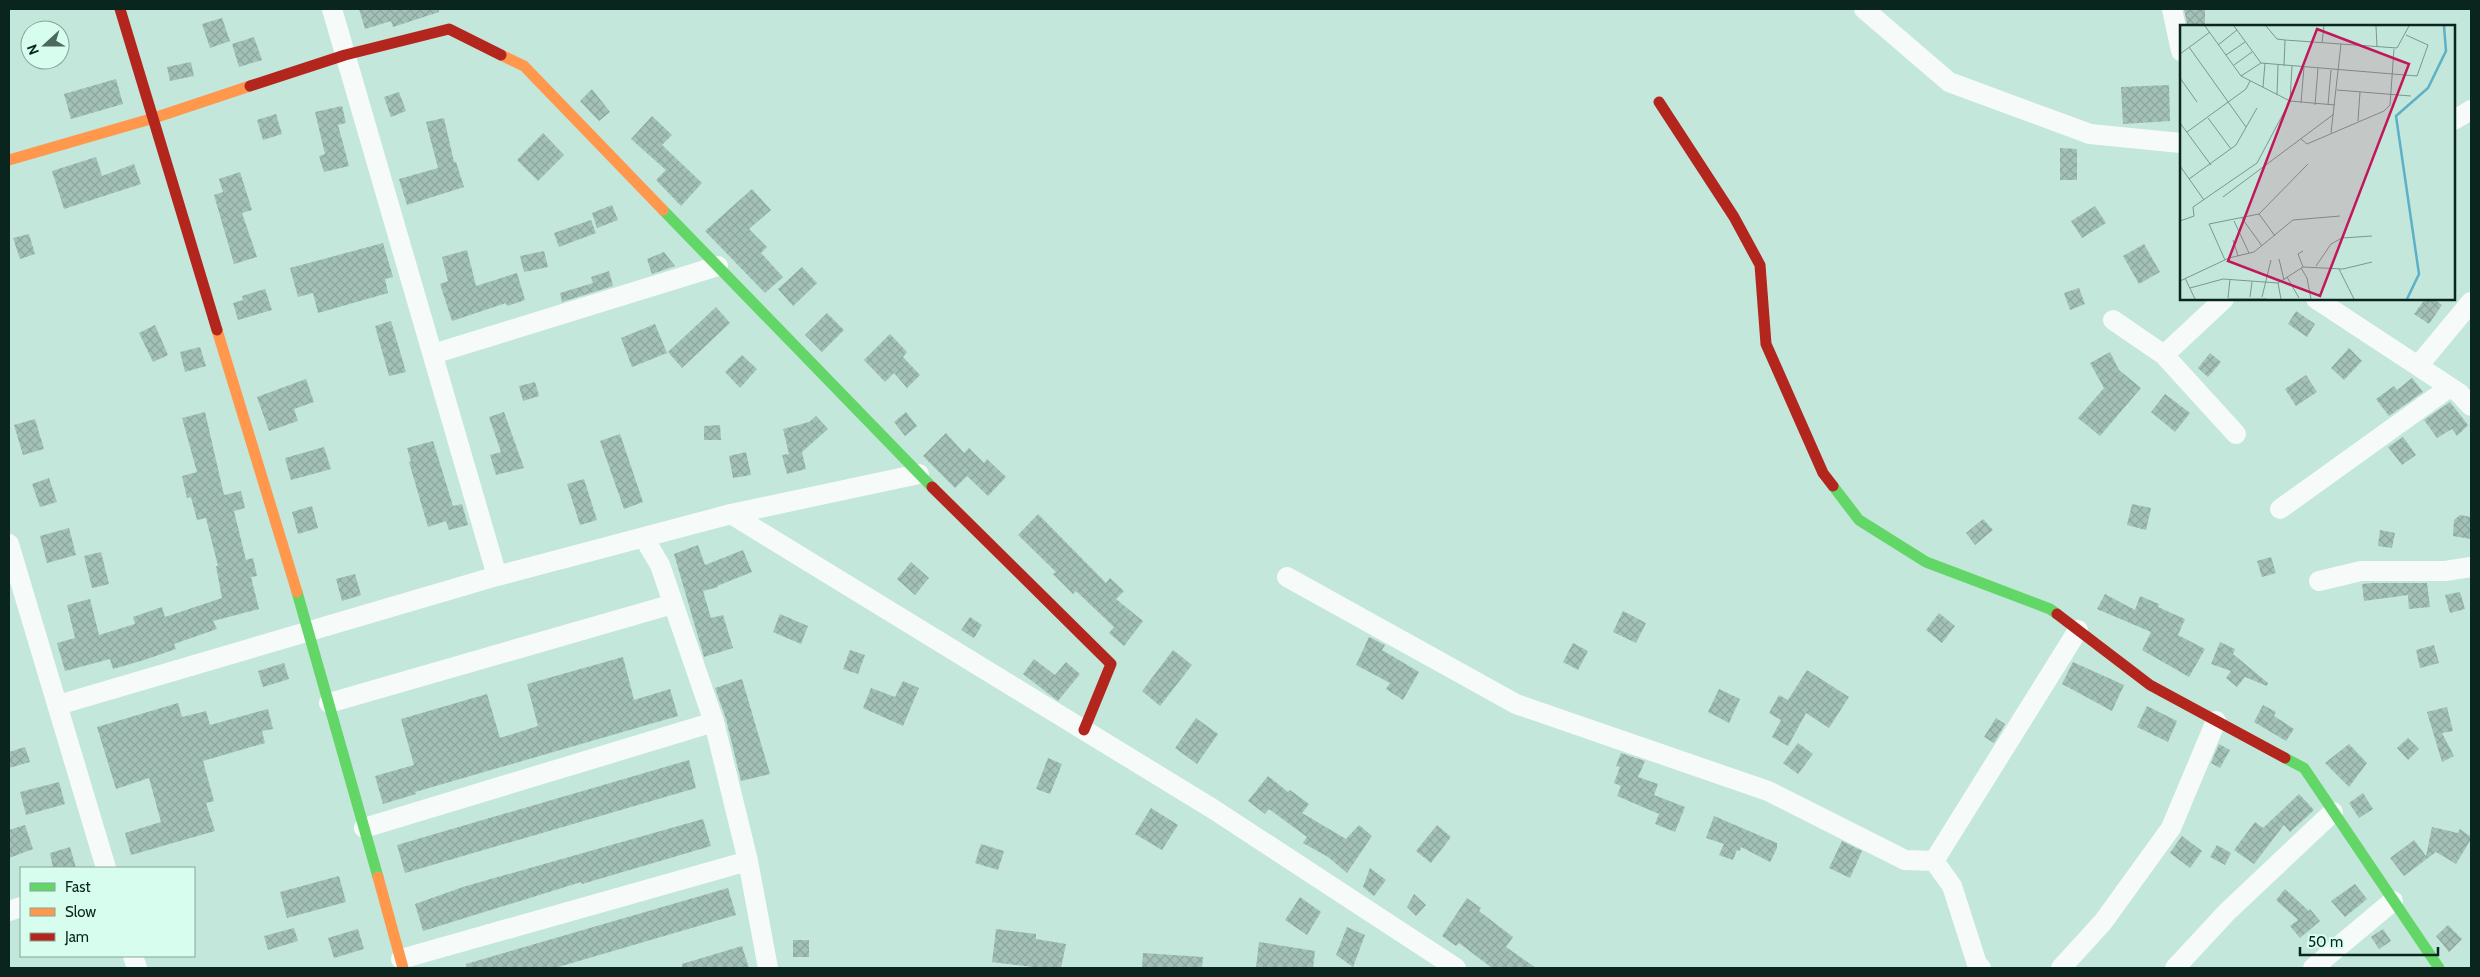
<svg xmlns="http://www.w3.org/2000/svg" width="2480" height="977" viewBox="0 0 2480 977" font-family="Cabin,sans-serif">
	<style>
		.building { fill: url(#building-cross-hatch) }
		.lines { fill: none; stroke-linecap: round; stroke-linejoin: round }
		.street { stroke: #f6fbf9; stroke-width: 20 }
		.fast { stroke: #63d668; stroke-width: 11 }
		.slow { stroke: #ff974d; stroke-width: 11 }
		.jam { stroke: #b3261e; stroke-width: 11 }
		.inset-river { fill: none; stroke: #5cb0c8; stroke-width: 2.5 }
		.inset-road { fill: none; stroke: #79998e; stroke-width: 1 }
		.view { fill: #c2185b; fill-opacity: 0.15; stroke: #c2185b; stroke-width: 2.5 }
		.inset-edge { fill: none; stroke: #0a251d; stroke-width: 2.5 }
	</style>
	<defs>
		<pattern id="building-cross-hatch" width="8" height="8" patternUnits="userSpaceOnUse" patternTransform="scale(1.25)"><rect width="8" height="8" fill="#a4c1b7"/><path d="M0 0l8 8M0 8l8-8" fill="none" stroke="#8ca69d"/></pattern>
	</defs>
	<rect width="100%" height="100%" fill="#c3e7da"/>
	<path class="building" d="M 359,9 L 439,9 L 439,12 L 393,27 L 391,21 L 365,29 Z
		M 2184,9 L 2205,9 L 2205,24 L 2187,24 Z
		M 222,18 L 230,41 L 210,48 L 202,24 Z
		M 254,37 L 262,60 L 239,67 L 232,44 Z
		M 191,62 L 194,76 L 170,81 L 167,67 Z
		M 116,79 L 123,104 L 71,119 L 64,94 Z
		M 2169,85 L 2170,121 L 2123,124 L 2121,87 Z
		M 592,89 L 610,112 L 599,121 L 580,101 Z
		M 399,92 L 406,111 L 391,117 L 384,97 Z
		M 342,106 L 346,123 L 338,125 L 349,166 L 324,172 L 319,156 L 325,154 L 315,112 Z
		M 276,114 L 282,134 L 263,140 L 257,120 Z
		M 652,116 L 672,135 L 662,145 L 702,183 L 681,206 L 656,180 L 666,170 L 631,139 Z
		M 444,118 L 454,162 L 456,162 L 464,187 L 407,205 L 399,179 L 438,168 L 426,122 Z
		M 543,133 L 564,155 L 538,181 L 517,160 Z
		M 2060,148 L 2077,149 L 2077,180 L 2060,180 Z
		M 96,157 L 102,176 L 134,164 L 141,184 L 64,209 L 52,171 Z
		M 240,172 L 252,210 L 242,213 L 257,257 L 234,264 L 214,195 L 223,192 L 219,179 Z
		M 752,189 L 771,210 L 749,229 L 767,247 L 761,253 L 783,277 L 765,293 L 705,231 Z
		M 612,205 L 618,220 L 597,228 L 592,213 Z
		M 2095,206 L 2106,223 L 2082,238 L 2071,221 Z
		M 591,220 L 596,233 L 559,247 L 554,233 Z
		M 29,234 L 35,254 L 20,259 L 13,238 Z
		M 383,243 L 393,277 L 385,279 L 388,293 L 318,313 L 313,293 L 298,297 L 290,268 Z
		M 2144,244 L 2160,272 L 2139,284 L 2123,256 Z
		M 467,250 L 476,286 L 517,273 L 525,300 L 507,306 L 506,303 L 452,321 L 440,284 L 448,281 L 442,257 Z
		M 544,251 L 548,267 L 524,272 L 520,256 Z
		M 664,252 L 675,266 L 652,274 L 647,259 Z
		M 802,267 L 817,283 L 793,306 L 778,289 Z
		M 609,271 L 613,286 L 562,302 L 560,293 L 593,283 L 591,277 Z
		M 2079,288 L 2085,304 L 2070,310 L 2064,293 Z
		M 265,289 L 272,310 L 238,320 L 233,303 L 243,300 L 242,296 Z
		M 2425,299 L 2434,299 L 2442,305 L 2429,324 L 2414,314 Z
		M 716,307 L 730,323 L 682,368 L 668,352 Z
		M 2296,311 L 2315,324 L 2307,337 L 2288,324 Z
		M 827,313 L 844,330 L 822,352 L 805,335 Z
		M 391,321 L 406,372 L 389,376 L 375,326 Z
		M 655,324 L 667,353 L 632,367 L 621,338 Z
		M 155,325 L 168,355 L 153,362 L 139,333 Z
		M 890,334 L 907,352 L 903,357 L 920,375 L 907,388 L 894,373 L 885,382 L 864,360 Z
		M 200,347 L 206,366 L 185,372 L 180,352 Z
		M 2349,348 L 2362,361 L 2344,380 L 2331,368 Z
		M 2110,352 L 2119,370 L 2141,388 L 2100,436 L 2078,418 L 2104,388 L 2090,363 Z
		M 2210,353 L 2221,362 L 2208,377 L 2198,368 Z
		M 742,355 L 757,369 L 740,388 L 725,372 Z
		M 2306,375 L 2317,392 L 2296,406 L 2285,389 Z
		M 2412,378 L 2423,392 L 2389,416 L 2376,399 L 2394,386 L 2397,390 Z
		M 306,379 L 314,402 L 294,409 L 298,421 L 269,431 L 257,397 Z
		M 535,382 L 539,396 L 523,401 L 519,386 Z
		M 2165,394 L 2190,413 L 2175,432 L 2151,412 Z
		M 2450,402 L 2468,425 L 2457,436 L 2452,429 L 2437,438 L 2424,420 Z
		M 205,412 L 224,495 L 241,491 L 245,508 L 234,511 L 246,560 L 253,558 L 257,576 L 251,577 L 259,609 L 213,621 L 217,629 L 174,644 L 176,649 L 144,660 L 113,669 L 110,659 L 65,671 L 57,643 L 75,638 L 67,605 L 90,599 L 99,635 L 135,624 L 133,617 L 162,607 L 165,617 L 222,598 L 216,566 L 218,566 L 206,518 L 197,520 L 191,497 L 187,498 L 182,476 L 197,472 L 182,418 Z
		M 504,412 L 524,468 L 496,475 L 490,455 L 501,452 L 489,417 Z
		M 906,412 L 917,426 L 905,436 L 894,422 Z
		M 816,416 L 828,429 L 802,452 L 806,469 L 787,474 L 782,455 L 789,454 L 783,429 L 809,422 Z
		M 35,419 L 44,449 L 23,455 L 14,425 Z
		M 720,425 L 721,440 L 704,440 L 704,426 Z
		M 946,433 L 964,453 L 969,448 L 984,463 L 987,459 L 1006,477 L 988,496 L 967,476 L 955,488 L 923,456 Z
		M 620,434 L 643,502 L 624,509 L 600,441 Z
		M 2403,437 L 2416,455 L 2402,465 L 2388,447 Z
		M 433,441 L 453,506 L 462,504 L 468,525 L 449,530 L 446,521 L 428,527 L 409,462 L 411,461 L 407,448 Z
		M 324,447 L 331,469 L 291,480 L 285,458 Z
		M 746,452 L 751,475 L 733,478 L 729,456 Z
		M 49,478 L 57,502 L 40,507 L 32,484 Z
		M 584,479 L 597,520 L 580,525 L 567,484 Z
		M 2132,504 L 2151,508 L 2146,530 L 2127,525 Z
		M 312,506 L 318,528 L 298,534 L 292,512 Z
		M 1038,514 L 1106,583 L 1110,578 L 1124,591 L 1116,599 L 1143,621 L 1124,646 L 1109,633 L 1114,627 L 1076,591 L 1073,594 L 1053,574 L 1056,572 L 1018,535 Z
		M 2460,515 L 2471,517 L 2471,539 L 2453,536 L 2454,520 Z
		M 1983,519 L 1993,530 L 1975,545 L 1966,533 Z
		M 69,528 L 76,555 L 47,563 L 40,536 Z
		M 2380,530 L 2395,533 L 2392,548 L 2378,546 Z
		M 698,545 L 705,565 L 743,550 L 752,572 L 717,586 L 718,587 L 703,591 L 711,618 L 723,615 L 733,648 L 704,657 L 674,554 Z
		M 101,552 L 109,584 L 92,588 L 84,556 Z
		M 2271,557 L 2276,573 L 2262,577 L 2257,561 Z
		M 911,562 L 929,578 L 915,595 L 897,579 Z
		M 355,574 L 361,595 L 342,601 L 336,579 Z
		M 2372,583 L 2427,583 L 2430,607 L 2409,609 L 2408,595 L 2364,601 L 2362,584 Z
		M 2460,592 L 2465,609 L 2450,613 L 2445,595 Z
		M 2105,594 L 2135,610 L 2140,596 L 2159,604 L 2158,607 L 2185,619 L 2178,635 L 2205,649 L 2189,677 L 2142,650 L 2151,632 L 2097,609 Z
		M 1623,611 L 1646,623 L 1636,643 L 1613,632 Z
		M 1939,613 L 1955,626 L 1942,643 L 1926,630 Z
		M 780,614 L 808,626 L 801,644 L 773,632 Z
		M 970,617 L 982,625 L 974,638 L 961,630 Z
		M 1369,637 L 1385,645 L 1382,650 L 1419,672 L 1403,700 L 1386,689 L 1390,683 L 1356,665 Z
		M 2220,642 L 2235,649 L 2233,654 L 2268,683 L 2267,686 L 2245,677 L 2237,687 L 2226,678 L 2231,671 L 2211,664 Z
		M 1573,643 L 1588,651 L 1578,670 L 1563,662 Z
		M 2434,645 L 2439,663 L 2420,668 L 2416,650 Z
		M 850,650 L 865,655 L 858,674 L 843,669 Z
		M 1173,650 L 1192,665 L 1160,706 L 1142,691 Z
		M 623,657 L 634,700 L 670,689 L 678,716 L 415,792 L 416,794 L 383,804 L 375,776 L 414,765 L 401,719 L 487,694 L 500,738 L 538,726 L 527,684 Z
		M 1034,659 L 1055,675 L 1066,662 L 1080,674 L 1058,701 L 1023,674 Z
		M 2073,662 L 2124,685 L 2112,711 L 2062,684 Z
		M 284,663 L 289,679 L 263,687 L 258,671 Z
		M 1807,670 L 1849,697 L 1829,728 L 1806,713 L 1788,746 L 1772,737 L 1781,720 L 1769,713 L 1779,695 L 1788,700 Z
		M 742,679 L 770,774 L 741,781 L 726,719 L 715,688 Z
		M 903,681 L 919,688 L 903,726 L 863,708 L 871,688 L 895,697 Z
		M 1719,689 L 1740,699 L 1729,723 L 1708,712 Z
		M 178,703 L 182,717 L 206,711 L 210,725 L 268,709 L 273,729 L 262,731 L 265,743 L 203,761 L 214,801 L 206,803 L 215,831 L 131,855 L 125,833 L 161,822 L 149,778 L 116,789 L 97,727 Z
		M 2263,705 L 2276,712 L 2274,716 L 2294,729 L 2286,741 L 2254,722 Z
		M 2147,706 L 2177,721 L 2168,742 L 2137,727 Z
		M 2447,707 L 2453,731 L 2442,733 L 2454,756 L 2442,762 L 2427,712 Z
		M 1196,718 L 1218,734 L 1197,764 L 1175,748 Z
		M 1996,718 L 2005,724 L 1994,743 L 1984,737 Z
		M 2408,738 L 2419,749 L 2408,760 L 2397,748 Z
		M 1798,743 L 1813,754 L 1798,774 L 1783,763 Z
		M 2219,744 L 2230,750 L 2220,768 L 2211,763 Z
		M 2349,744 L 2367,763 L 2349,787 L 2325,763 Z
		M 25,747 L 30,762 L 9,768 L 9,752 Z
		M 1621,753 L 1645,761 L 1638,777 L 1658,784 L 1654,795 L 1685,807 L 1675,832 L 1655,824 L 1659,814 L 1617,796 L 1621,786 L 1614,783 L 1620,767 L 1616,766 Z
		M 1048,758 L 1062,764 L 1050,794 L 1036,789 Z
		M 689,760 L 696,788 L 405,873 L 397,845 Z
		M 1268,776 L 1288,792 L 1290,790 L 1309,804 L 1302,813 L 1346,839 L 1359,825 L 1372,836 L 1347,873 L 1328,857 L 1303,843 L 1307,837 L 1269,809 L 1265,814 L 1248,801 Z
		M 59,782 L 65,804 L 26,815 L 20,792 Z
		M 2363,793 L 2373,809 L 2359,818 L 2349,803 Z
		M 2299,794 L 2314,810 L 2290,832 L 2284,825 L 2254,864 L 2234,850 L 2255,822 L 2263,828 Z
		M 1151,808 L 1178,825 L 1162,850 L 1135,834 Z
		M 1714,816 L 1777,843 L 1777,848 L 1770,862 L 1741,847 L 1740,851 L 1737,850 L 1733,860 L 1719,855 L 1724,844 L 1706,838 Z
		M 703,819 L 711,846 L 582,884 L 581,882 L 423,931 L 415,904 L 466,886 Z
		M 25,825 L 33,849 L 9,858 L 9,830 Z
		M 1437,825 L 1451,837 L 1431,863 L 1416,851 Z
		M 2432,827 L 2458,833 L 2460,829 L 2471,837 L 2471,839 L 2456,864 L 2436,852 L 2404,876 L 2390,858 L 2414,840 L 2426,856 Z
		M 2182,836 L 2202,851 L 2190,868 L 2170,853 Z
		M 1842,841 L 1862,851 L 1850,878 L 1829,868 Z
		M 981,844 L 1004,851 L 998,870 L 975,863 Z
		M 2217,845 L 2231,853 L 2225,865 L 2210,857 Z
		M 70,847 L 76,868 L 53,868 L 50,853 Z
		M 1370,868 L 1386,880 L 1374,896 L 1363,887 Z
		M 339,876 L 346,902 L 287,918 L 280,892 Z
		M 2355,884 L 2367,899 L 2345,917 L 2331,901 Z
		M 728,888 L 736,915 L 555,968 L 467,968 L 466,964 Z
		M 2285,889 L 2309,911 L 2310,909 L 2320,921 L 2300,938 L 2290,926 L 2298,920 L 2276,900 Z
		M 1414,894 L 1426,905 L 1416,916 L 1407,907 Z
		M 1300,897 L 1321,912 L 1307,935 L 1285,920 Z
		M 1467,898 L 1481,908 L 1479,911 L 1513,937 L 1506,947 L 1536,968 L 1492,968 L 1459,943 L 1456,946 L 1442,936 Z
		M 2448,925 L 2462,939 L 2449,952 L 2436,936 Z
		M 1347,927 L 1365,935 L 1353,967 L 1336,955 Z
		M 294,928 L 298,941 L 268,950 L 264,936 Z
		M 358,929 L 364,949 L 334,958 L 328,938 Z
		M 996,929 L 1036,934 L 1036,939 L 1066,944 L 1061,968 L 1041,968 L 992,962 Z
		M 2383,929 L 2391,941 L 2379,949 L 2371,937 Z
		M 793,940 L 809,940 L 809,957 L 793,957 Z
		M 1259,942 L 1315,951 L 1313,968 L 1256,968 Z
		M 742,946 L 749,968 L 682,968 L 682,964 Z
		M 1143,953 L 1203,957 L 1202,968 L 1142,968 Z"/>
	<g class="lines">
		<path class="street" d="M 332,9 L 497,576
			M 1864,9 L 1949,82 L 2090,134 L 2181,143
			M 2172,9 L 2181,51
			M 2454,120 L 2471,110
			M 2316,299 L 2459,393 L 2471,406
			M 2113,320 L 2164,355 L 2224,299
			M 433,354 L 718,266
			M 2164,355 L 2236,434
			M 2418,366 L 2471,302
			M 2280,509 L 2450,387
			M 731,514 L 1213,809 L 1456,968
			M 644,538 L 660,565 L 714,722 L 748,861 L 768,968
			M 9,544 L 106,868
			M 1287,577 L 1516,704 L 1768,791 L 1905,860 L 1934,861 L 1952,886 L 1977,964 L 1981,968
			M 2319,581 L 2361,571 L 2445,571 L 2471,567
			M 329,703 L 673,604
			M 58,705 L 497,576 L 731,514 L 919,474
			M 364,828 L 714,722
			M 1934,861 L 2078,630
			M 9,911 L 21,907
			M 133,956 L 137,968
			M 401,959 L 748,861
			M 2061,968 L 2103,922 L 2171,828 L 2216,721
			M 2175,968 L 2227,912 L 2333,812
			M 2313,968 L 2393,901"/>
		<path class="fast" d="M 663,210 L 932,487
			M 1833,486 L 1859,520 L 1926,562 L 2050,609 L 2057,614
			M 297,592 L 378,877
			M 2285,758 L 2304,768 L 2439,968"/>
		<path class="slow" d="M 501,55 L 524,66 L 663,210
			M 9,160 L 154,118 L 250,86
			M 217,330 L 297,592
			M 378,877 L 403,968"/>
		<path class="jam" d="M 120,9 L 217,330
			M 250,86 L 345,55 L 449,29 L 501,55
			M 1659,102 L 1734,217 L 1760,265 L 1766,344 L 1823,473 L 1833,486
			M 932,487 L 1111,664 L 1084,730
			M 2057,614 L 2150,685 L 2285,758"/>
	</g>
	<g transform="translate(2180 25)">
		<rect width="275" height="275" fill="#c3e7da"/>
		<path class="inset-river" d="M 227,274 L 239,249 L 216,91 L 248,63 L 266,26 L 264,1"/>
		<path class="inset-road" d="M 25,1 L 61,51 L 110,76 L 155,80M 54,1 L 81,38 L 237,51 L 248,20 L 226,10M 86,1 L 97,14 L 105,15M 196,1 L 197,22M 142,18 L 144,1M 38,20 L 57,5M 9,22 L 66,102M 0,29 L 30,7M 46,30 L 65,17M 54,40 L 72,27M 104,41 L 105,15 L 217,23 L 229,1M 61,51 L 81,38M 0,53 L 17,77M 83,62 L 85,38M 157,65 L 231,71M 97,70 L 98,40M 121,78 L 124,42M 135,80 L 138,43M 148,80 L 151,45M 28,93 L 51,124M 178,96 L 180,67M 0,98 L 31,140M 7,107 L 66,64 L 70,56M 151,108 L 161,19M 121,114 L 127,119 L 204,86 L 210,80 L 214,24M 0,141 L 24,175M 9,154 L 56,120 L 77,83M 43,172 L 154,89M 79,189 L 95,211M 61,192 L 82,221M 0,196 L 14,191 L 13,182 L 77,138 L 110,76 L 112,41M 54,196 L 69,228M 53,215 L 58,231M 123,226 L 118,229 L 123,242M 99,234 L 104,255M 45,235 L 29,199 L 79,189 L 128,139M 136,241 L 151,219 L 162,213 L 192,211M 121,243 L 127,253 L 131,274M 159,244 L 174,274M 107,252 L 119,273M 5,253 L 15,274M 0,256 L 49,233 L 74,227 L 113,195 L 160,191M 98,258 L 101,274M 10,263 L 43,254 L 98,258 L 123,242 L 163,244 L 192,237M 70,272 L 72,257M 82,272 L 91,235M 48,273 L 50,254M 48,274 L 87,274"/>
		<path class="view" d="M 137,4 L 229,39 L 140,271 L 48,236 Z"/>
		<rect width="275" height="275" class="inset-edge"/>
	</g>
	<rect width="2480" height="977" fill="none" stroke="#0a251d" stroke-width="20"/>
	<rect x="20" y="867" width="175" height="90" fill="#d6fdee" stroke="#84a79a"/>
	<rect x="30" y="883" width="25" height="8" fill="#63d668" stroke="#84a79a"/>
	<text x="65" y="892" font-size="15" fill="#0a251d">Fast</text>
	<rect x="30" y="908" width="25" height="8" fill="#ff974d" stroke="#84a79a"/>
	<text x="65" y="917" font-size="15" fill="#0a251d">Slow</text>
	<rect x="30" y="933" width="25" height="8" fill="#b3261e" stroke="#84a79a"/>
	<text x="65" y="942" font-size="15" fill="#0a251d">Jam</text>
	<g transform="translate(45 45) rotate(249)"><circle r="24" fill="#d6fdee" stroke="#84a79a"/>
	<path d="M0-4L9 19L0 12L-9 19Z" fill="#4b695f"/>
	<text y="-8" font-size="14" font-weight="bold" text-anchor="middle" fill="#0a251d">N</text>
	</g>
	<path d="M2300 947v8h138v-8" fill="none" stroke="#0a251d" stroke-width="2.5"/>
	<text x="2308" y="947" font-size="15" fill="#0a251d" stroke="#d6fdee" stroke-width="4" paint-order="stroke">50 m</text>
</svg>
